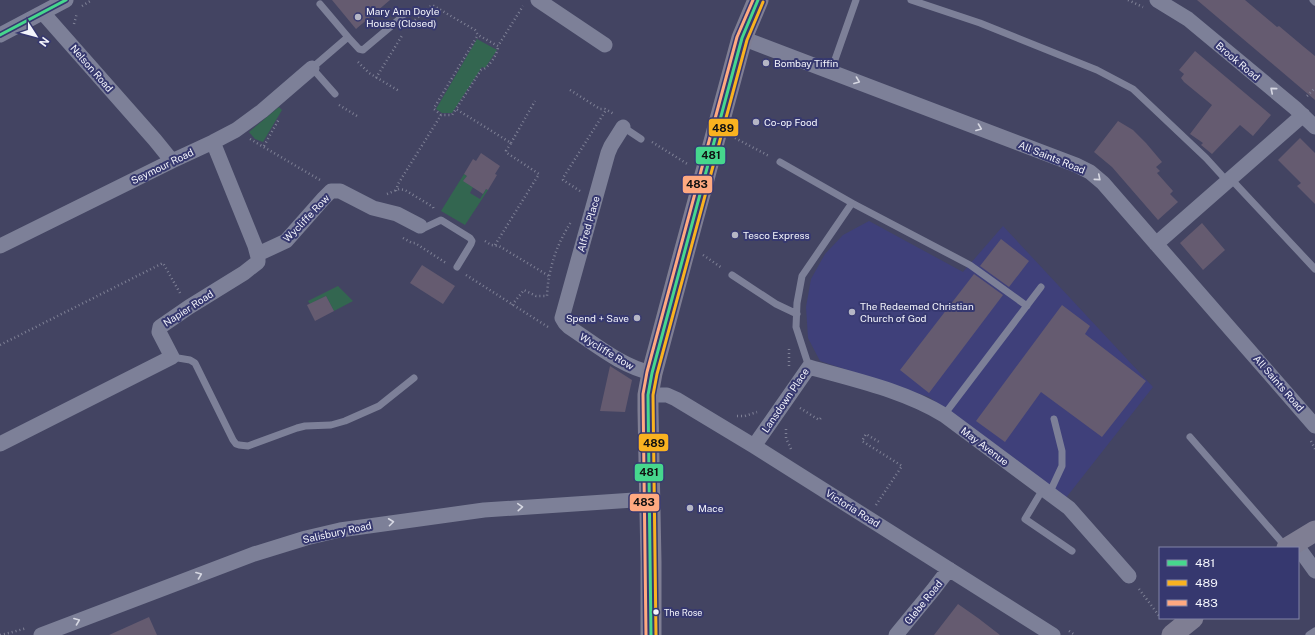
<svg xmlns="http://www.w3.org/2000/svg" width="1315" height="635" viewBox="0 0 1315 635" font-family="'Public Sans',sans-serif">
	<style>
		.built { fill: #3f407a }
		.green { fill: #336650 }
		.building { fill: #655b70 }
		.lines { fill: none; stroke-linecap: round; stroke-linejoin: round }
		.path { stroke: #7f8196; stroke-width: 2.5; stroke-dasharray: 1 3; stroke-linecap: butt }
		.lane { stroke: #7d8098; stroke-width: 7 }
		.street { stroke: #7d8098; stroke-width: 15 }
		.secondary { stroke: #7f7e93; stroke-width: 21 }
		.bus-1-casing { stroke: #36386f; stroke-width: 6 }
		.bus-2-casing { stroke: #36386f; stroke-width: 6 }
		.bus-3-casing { stroke: #36386f; stroke-width: 6 }
		.bus-1 { stroke: #46d78d; stroke-width: 3 }
		.bus-2 { stroke: #f9b220; stroke-width: 3 }
		.bus-3 { stroke: #ffa980; stroke-width: 3 }
		.oneway { stroke: #d6d7e2 }
		.poi-dot { fill: #b5b6c5; stroke: #36386f; stroke-width: 1.5 }
		.bus-dot { fill: #f3f4fb; stroke: #36386f; stroke-width: 1.5 }
		.labels { text-anchor: middle; dominant-baseline: central; stroke-width: 4; stroke-linejoin: round; paint-order: stroke }
		.bus-label { font-size: 9px; fill: #f3f4fb; stroke: #36386f; text-anchor: start }
		.poi-label { font-size: 10px; fill: #f3f4fb; stroke: #36386f; text-anchor: start }
		.street-label { font-size: 10px; fill: #f3f4fb; stroke: #36386f }
		.line-badge { stroke: #36386f; stroke-width: 1.5 }
		.pale-badge-label { font-size: 11px; text-anchor: middle; font-weight: bold; fill: #111 }
	</style>
	<rect width="100%" height="100%" fill="#434462"/>
	<path class="built" d="M 869,221 L 963,272 L 1003,226 L 1153,387 L 1065,499 L 929,397 L 820,361 L 808,338 L 806,307 L 811,279 L 825,254 L 843,235 Z"/>
	<path class="green" d="M 477,39 L 497,50 L 485,68 L 482,67 L 452,113 L 442,113 L 436,109 Z
		M 279,107 L 282,110 L 263,142 L 255,139 L 249,132 Z
		M 464,174 L 467,176 L 464,181 L 473,187 L 470,193 L 480,199 L 486,189 L 488,190 L 465,225 L 441,211 Z
		M 338,286 L 353,301 L 334,311 L 326,296 L 310,304 L 308,301 Z"/>
	<path class="building" d="M 332,0 L 390,0 L 356,29 Z
		M 1197,0 L 1245,0 L 1277,27 L 1279,26 L 1304,47 L 1315,56 L 1315,100 Z
		M 1195,51 L 1271,115 L 1253,136 L 1240,125 L 1212,154 L 1201,145 L 1203,143 L 1190,134 L 1212,105 L 1184,82 L 1181,78 L 1184,74 L 1179,70 Z
		M 1118,121 L 1133,130 L 1146,143 L 1162,162 L 1156,167 L 1160,171 L 1157,173 L 1173,191 L 1170,194 L 1178,202 L 1158,220 L 1112,167 L 1094,152 Z
		M 1300,138 L 1315,153 L 1315,204 L 1297,186 L 1301,183 L 1278,160 Z
		M 481,153 L 500,166 L 495,174 L 497,175 L 488,190 L 486,189 L 483,194 L 463,181 L 467,176 L 464,174 L 473,159 L 476,161 Z
		M 1202,223 L 1225,250 L 1203,270 L 1180,243 Z
		M 1001,239 L 1029,261 L 1009,287 L 980,266 Z
		M 422,265 L 455,286 L 443,304 L 410,283 Z
		M 974,274 L 1003,295 L 929,393 L 900,370 Z
		M 326,296 L 334,311 L 315,321 L 307,305 Z
		M 1062,305 L 1090,326 L 1085,334 L 1146,381 L 1102,437 L 1041,392 L 1005,442 L 976,421 Z
		M 610,366 L 632,380 L 625,412 L 600,411 Z
		M 958,604 L 978,618 L 1000,635 L 934,635 Z
		M 149,617 L 157,635 L 109,635 Z"/>
	<g class="lines">
		<path class="path" d="M 1128,0 L 1143,7
			M 82,6 L 92,0
			M 415,20 L 432,5 L 475,30 L 478,35 L 498,46 L 523,6
			M 74,24 L 77,13
			M 358,62 L 369,73 L 399,91
			M 376,78 L 403,34
			M 570,90 L 600,109 L 605,109 L 614,114
			M 1307,96 L 1315,88
			M 339,105 L 357,116
			M 441,115 L 434,109 L 434,108 L 478,35
			M 735,138 L 769,156
			M 250,139 L 320,180
			M 652,142 L 689,165
			M 511,143 L 535,101
			M 264,146 L 279,119
			M 396,191 L 398,184 L 441,115 L 452,115 L 456,109
			M 580,191 L 563,180 L 563,178 L 606,110
			M 387,194 L 399,189 L 405,190 L 433,207 L 434,210
			M 403,238 L 412,243 L 415,243 L 446,263
			M 485,241 L 491,245 L 499,246 L 549,276
			M 495,245 L 539,174 L 507,153 L 506,151 L 511,143 L 456,109 L 481,70 C 488,69 498,54 498,46
			M 703,255 L 722,268
			M 466,275 L 548,327
			M 512,305 L 524,290 L 536,296 L 547,296 C 548,269 557,244 571,222
			M 0,345 L 163,263 L 180,293
			M 789,366 L 789,349
			M 800,408 L 819,420 L 821,418
			M 737,416 L 745,416 L 757,412
			M 786,429 L 786,438 L 791,449
			M 1311,441 L 1315,449
			M 876,505 L 902,466 L 862,441 L 866,434 L 879,442
			M 1139,589 L 1160,617
			M 1069,631 L 1075,635
			M 0,635 L 9,633 L 27,628"/>
		<path class="lane" d="M 911,0 L 980,23 L 1097,70 L 1133,89 L 1206,158 L 1227,181
			M 1313,0 L 1315,2
			M 320,4 L 348,37
			M 831,71 L 856,0
			M 335,94 L 312,68 L 348,37 L 359,49 L 363,50 L 364,49 L 402,17
			M 623,127 L 641,139
			M 780,162 L 852,203 L 802,276 L 797,303 L 796,327 L 809,367
			M 1230,178 L 1315,269
			M 852,203 L 970,265 L 1027,306
			M 420,226 L 424,228 L 441,220 L 470,238 L 472,241 L 471,244 L 457,267
			M 732,275 L 776,304 L 797,314
			M 172,357 L 190,360 L 195,363 L 233,440 L 236,444 L 239,445 L 248,446 L 297,428 L 305,426 L 331,425 L 345,421 L 379,406 L 414,378
			M 944,415 L 1041,287
			M 1190,437 L 1286,547
			M 1043,489 L 1025,519 L 1072,551
			M 1049,494 L 1062,466 L 1062,451 L 1054,419
			M 1309,635 L 1315,631"/>
		<path class="street" d="M 538,0 L 605,45
			M 1157,0 L 1188,19 L 1295,108 L 1315,127
			M 43,13 L 155,140 L 172,161
			M 0,35 L 66,0
			M 742,38 L 1076,165 L 1090,172 L 1103,183 L 1315,426
			M 623,127 L 611,146 L 608,153 L 562,318 L 565,323 L 569,327 C 595,344 622,367 652,373
			M 1156,244 L 1303,115
			M 0,246 L 172,161 L 213,142 L 236,130 L 262,111 L 312,68
			M 258,254 L 286,241 L 324,198 L 331,191 L 340,191 L 373,208 L 397,214 L 420,226
			M 648,395 L 667,395 L 676,399 L 754,446 L 1053,635
			M 0,444 L 172,357 L 159,332 L 160,327 L 189,307 L 244,273 L 258,262 L 258,257 L 255,246 L 213,142
			M 754,446 L 809,367 C 854,380 903,390 944,415 L 1069,508 L 1129,576
			M 1295,543 L 1315,571
			M 41,635 L 254,554 L 306,538 L 340,530 L 484,510 L 649,499
			M 896,635 L 933,590 L 949,569"/>
		<path class="secondary" d="M 1287,548 L 1315,531
			M 651,635 L 651,562 L 648,410 L 648,395 L 652,373 L 681,264 L 742,38 L 758,0
			M 1172,635 L 1193,618"/>
		<defs>
			<path id="bus-1" d="M 0,35 L 66,0
				M 651,635 L 648,395 L 652,373 L 742,38 L 758,0"/>
			<path id="bus-2" d="M 656,635 L 653,395 L 657,374 L 747,40 L 763,2"/>
			<path id="bus-3" d="M 646,635 L 643,394 L 647,372 L 737,37 L 753,0"/>
		</defs>
		<use href="#bus-1" class="bus-1-casing"/>
		<use href="#bus-2" class="bus-2-casing"/>
		<use href="#bus-3" class="bus-3-casing"/>
		<use href="#bus-1" class="bus-1"/>
		<use href="#bus-2" class="bus-2"/>
		<use href="#bus-3" class="bus-3"/>
	</g>
	<defs><path id="oneway-chevron" d="M-2-3.5L2.5 0L-2 3.5" fill="none" stroke-width="1.6" stroke-linecap="round" stroke-linejoin="round"/></defs>
	<g class="oneway">
		<use href="#oneway-chevron" transform="translate(857 81) rotate(21)"/>
		<use href="#oneway-chevron" transform="translate(1273 90) rotate(-140)"/>
		<use href="#oneway-chevron" transform="translate(979 128) rotate(21)"/>
		<use href="#oneway-chevron" transform="translate(1098 178) rotate(40)"/>
		<use href="#oneway-chevron" transform="translate(520 507) rotate(-4)"/>
		<use href="#oneway-chevron" transform="translate(391 522) rotate(-7)"/>
		<use href="#oneway-chevron" transform="translate(199 575) rotate(-21)"/>
		<use href="#oneway-chevron" transform="translate(77 621) rotate(-21)"/>
	</g>
	<g class="poi-dot">
		<circle cx="358" cy="17" r="4"/>
		<circle cx="766" cy="63" r="4"/>
		<circle cx="756" cy="122" r="4"/>
		<circle cx="735" cy="235" r="4"/>
		<circle cx="852" cy="312" r="4"/>
		<circle cx="637" cy="318" r="4"/>
		<circle cx="690" cy="508" r="4"/>
	</g>
	<circle class="bus-dot" cx="656" cy="612" r="3.5"/>
	<g class="labels">
		<g class="bus-label">
			<text x="664" y="612">The Rose</text>
		</g>
		<g class="poi-label">
			<text x="366" y="11">Mary Ann Doyle<tspan x="366" dy="12">House (Closed)</tspan></text>
			<text x="774" y="63">Bombay Tiffin</text>
			<text x="764" y="122">Co-op Food</text>
			<text x="743" y="235">Tesco Express</text>
			<text x="860" y="306">The Redeemed Christian<tspan x="860" dy="12">Church of God</tspan></text>
			<text x="629" y="318" text-anchor="end">Spend + Save</text>
			<text x="698" y="508">Mace</text>
		</g>
		<g class="street-label">
			<text transform="translate(1238 61) rotate(40)">Brook Road</text>
			<text transform="translate(92 68) rotate(49)">Nelson Road</text>
			<text transform="translate(1052 157) rotate(22)">All Saints Road</text>
			<text transform="translate(162 166) rotate(-26)">Seymour Road</text>
			<text transform="translate(306 218) rotate(-46)">Wycliffe Row</text>
			<text transform="translate(588 224) rotate(-74)">Alfred Place</text>
			<text transform="translate(188 308) rotate(-33)">Napier Road</text>
			<text transform="translate(607 351) rotate(31)">Wycliffe Row</text>
			<text transform="translate(1279 383) rotate(49)">All Saints Road</text>
			<text transform="translate(785 400) rotate(-56)">Lansdown Place</text>
			<text transform="translate(985 446) rotate(37)">May Avenue</text>
			<text transform="translate(853 508) rotate(32)">Victoria Road</text>
			<text transform="translate(337 532) rotate(-12)">Salisbury Road</text>
			<text transform="translate(923 602) rotate(-51)">Glebe Road</text>
		</g>
	</g>
	<g class="line-badge">
		<rect x="708" y="118" width="31" height="19" rx="4" fill="#f9b220"/>
		<rect x="695" y="146" width="31" height="19" rx="4" fill="#46d78d"/>
		<rect x="682" y="175" width="31" height="19" rx="4" fill="#ffa980"/>
		<rect x="638" y="433" width="31" height="19" rx="4" fill="#f9b220"/>
		<rect x="634" y="463" width="30" height="19" rx="4" fill="#46d78d"/>
		<rect x="629" y="493" width="31" height="19" rx="4" fill="#ffa980"/>
	</g>
	<g class="pale-badge-label">
		<text x="723" y="132">489</text>
		<text x="711" y="159">481</text>
		<text x="697" y="188">483</text>
		<text x="654" y="447">489</text>
		<text x="649" y="476">481</text>
		<text x="644" y="506">483</text>
	</g>
	<rect x="1159" y="547" width="140" height="72" fill="#36386f" stroke="#8283a7"/>
	<rect x="1167" y="560" width="20" height="6" fill="#46d78d" stroke="#8283a7"/>
	<text x="1195" y="567" font-size="12" fill="#f3f4fb">481</text>
	<rect x="1167" y="580" width="20" height="6" fill="#f9b220" stroke="#8283a7"/>
	<text x="1195" y="587" font-size="12" fill="#f3f4fb">489</text>
	<rect x="1167" y="600" width="20" height="6" fill="#ffa980" stroke="#8283a7"/>
	<text x="1195" y="607" font-size="12" fill="#f3f4fb">483</text>
	<g transform="translate(36 36) rotate(126)" stroke="#36386f" stroke-width="3" paint-order="stroke">
	<path d="M0-3L7 15L0 10L-7 15Z" fill="#f3f4fb"/>
	<text y="-6" font-size="11" font-weight="bold" text-anchor="middle" fill="#f3f4fb">N</text>
	</g>
</svg>
